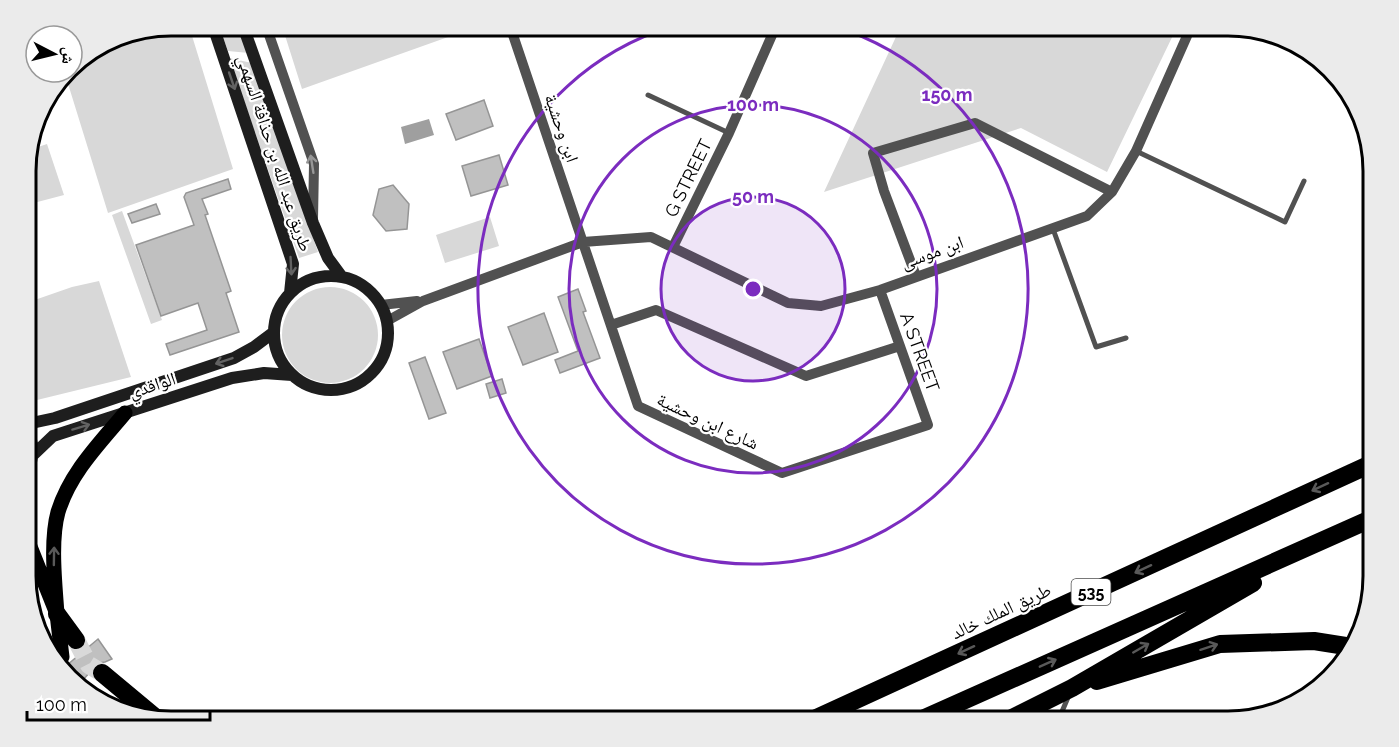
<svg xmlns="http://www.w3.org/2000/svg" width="1399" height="747" viewBox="0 0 1399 747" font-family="Raleway,'Noto Naskh Arabic',sans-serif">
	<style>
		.green { fill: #d8d8d8 }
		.water { fill: #9f9f9f }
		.building { fill: #c0c0c0; stroke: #959595; stroke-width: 1.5 }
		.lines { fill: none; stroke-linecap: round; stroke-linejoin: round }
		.highway-tunnel { stroke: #d9d9d9; stroke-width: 18; stroke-dasharray: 18 9; stroke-linecap: butt }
		.lane { stroke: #515151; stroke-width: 5 }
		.street { stroke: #515151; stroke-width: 10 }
		.secondary { stroke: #1e1e1e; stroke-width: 12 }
		.primary { stroke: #000; stroke-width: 15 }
		.highway { stroke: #000; stroke-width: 18 }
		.oneway { stroke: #626262 }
		.oneway2 { stroke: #979797 }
		.oneway3 { stroke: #595959 }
		.ring { fill: none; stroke: #7b2cbf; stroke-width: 3 }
		.labels { text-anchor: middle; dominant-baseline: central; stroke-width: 4.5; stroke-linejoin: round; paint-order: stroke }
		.shield { fill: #fff; stroke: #4c4c4c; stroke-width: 1.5 }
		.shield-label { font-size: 16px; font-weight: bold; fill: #000 }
		.street-label { font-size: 18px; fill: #000; stroke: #fff }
		.rim { fill: none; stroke: #000; stroke-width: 3 }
		.centre { fill: #7b2cbf; stroke: #fff; stroke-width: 3 }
		.ring-label { font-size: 18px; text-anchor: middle; font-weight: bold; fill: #7b2cbf; stroke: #fff; stroke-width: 4.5; stroke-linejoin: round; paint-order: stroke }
	</style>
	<rect width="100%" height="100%" fill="#fff"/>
	<path class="green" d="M 171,26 L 189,26 L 233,169 L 108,213 L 65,74 L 67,72 L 72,72 L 72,66 L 75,62 L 116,36 Z
		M 219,26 L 239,26 L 249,53 L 228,51 Z
		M 282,26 L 479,26 L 302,89 Z
		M 901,26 L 1177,26 L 1177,27 L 1107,172 L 1021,128 L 824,192 Z
		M 229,58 L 252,63 L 318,252 L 299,258 Z
		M 47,144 L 64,195 L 26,205 L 26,161 L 29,150 Z
		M 122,211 L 162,320 L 151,324 L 112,215 Z
		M 490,217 L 499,246 L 445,263 L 436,235 Z
		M 99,281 L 131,377 L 37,400 L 26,393 L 26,303 L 72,287 Z
		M282 335a48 48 0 1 1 96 0a48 48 0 1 1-96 0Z"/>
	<path class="water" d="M 429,119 L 434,135 L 405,144 L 401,127 Z"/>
	<path class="building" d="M 484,100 L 493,126 L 456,140 L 446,114 Z
		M 499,155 L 508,185 L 471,196 L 462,166 Z
		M 228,179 L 231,189 L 202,199 L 208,214 L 205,215 L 231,291 L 226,293 L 239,332 L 170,355 L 166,344 L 207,330 L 198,303 L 161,316 L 136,245 L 194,225 L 184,197 L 186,193 Z
		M 393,185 L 409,204 L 407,229 L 386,231 L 373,215 L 379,189 Z
		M 156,204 L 160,214 L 132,223 L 128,214 Z
		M 578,289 L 586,311 L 583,312 L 600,358 L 560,373 L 555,360 L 578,351 L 558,297 Z
		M 544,313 L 558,352 L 523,365 L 508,327 Z
		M 479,339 L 492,376 L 457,389 L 443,352 Z
		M 425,357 L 446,413 L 429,419 L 409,363 Z
		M 502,379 L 506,393 L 490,398 L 486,384 Z
		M 98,639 L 112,659 L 105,662 L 98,663 L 83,680 L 77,680 L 61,666 L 67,665 Z"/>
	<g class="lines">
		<path class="highway-tunnel" d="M 76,640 L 89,665 L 102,673"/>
		<path class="lane" d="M 648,95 L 729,133
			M 1136,151 L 1285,222 L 1304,181
			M 1053,229 L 1096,347 L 1126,338
			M 1058,721 L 1069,695"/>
		<path class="street" d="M 266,26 L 314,164 L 313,219
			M 510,26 L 638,406 L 782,473 L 928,425 L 880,290
			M 673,247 L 729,133 L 776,26
			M 916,276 L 884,191 L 873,153 L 975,123 L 1112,192
			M 381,305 L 417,301
			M 387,321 L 423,301 L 583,242 L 651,237 L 788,303 L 821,306 L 880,290 L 1087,216 L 1112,192 L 1136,151 L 1187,36 L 1186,26
			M 611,325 L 656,310 L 806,376 L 900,346"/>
		<path class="secondary" d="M 213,26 L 293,264 L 290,293
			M 243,26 L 313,223 L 328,258 L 342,277
			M274 333a57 57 0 1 1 114 0a57 57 0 1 1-114 0Z
			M 26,424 C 33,440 35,457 27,474
			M 27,424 L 55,418 L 234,358 L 254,347 L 274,332
			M 32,456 L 53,436 L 232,378 L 264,373 L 292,375"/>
		<path class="primary" d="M 27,539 L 57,614 L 62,657
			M 57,614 C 55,584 50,541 58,512 C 70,473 99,444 125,413"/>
		<path class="highway" d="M 57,614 L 76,640
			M 102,673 L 156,718
			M 1097,681 L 1220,644 L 1314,641 L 1352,647
			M 810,721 L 1373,463
			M 918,721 L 1373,518
			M 1006,721 L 1072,688 L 1253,583"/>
	</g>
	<defs><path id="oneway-shaft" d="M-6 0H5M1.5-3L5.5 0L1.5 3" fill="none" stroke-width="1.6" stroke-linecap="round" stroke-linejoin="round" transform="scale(1.5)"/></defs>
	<g class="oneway">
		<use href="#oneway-shaft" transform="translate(232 81) rotate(71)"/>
		<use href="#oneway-shaft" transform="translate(291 266) rotate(87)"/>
		<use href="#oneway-shaft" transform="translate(224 361) rotate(161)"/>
		<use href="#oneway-shaft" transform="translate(81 427) rotate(-17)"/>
	</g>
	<use class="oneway2" href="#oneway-shaft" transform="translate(312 164) rotate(-99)"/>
	<g class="oneway3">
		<use href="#oneway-shaft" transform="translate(1320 487) rotate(155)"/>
		<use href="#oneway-shaft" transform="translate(54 556) rotate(-89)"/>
		<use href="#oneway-shaft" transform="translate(1143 569) rotate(155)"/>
		<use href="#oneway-shaft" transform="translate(1209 647) rotate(-18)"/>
		<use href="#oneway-shaft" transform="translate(1141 648) rotate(-30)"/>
		<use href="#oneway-shaft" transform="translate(966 650) rotate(155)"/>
		<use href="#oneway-shaft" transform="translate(1048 663) rotate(-24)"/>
	</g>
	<circle cx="753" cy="289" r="92" fill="#7b2cbf" fill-opacity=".12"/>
	<g class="ring">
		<circle cx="753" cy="289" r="92"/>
		<circle cx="753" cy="289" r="184"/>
		<path d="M833 26A275 275 0 1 1 673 26"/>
	</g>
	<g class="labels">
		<rect class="shield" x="1071.5" y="579" width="39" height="26" rx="4.5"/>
		<g class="shield-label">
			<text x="1091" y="592">535</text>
		</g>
		<g class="street-label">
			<text transform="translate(562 128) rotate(71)">ابن وحشية</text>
			<text transform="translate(275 153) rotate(72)">طريق عبد الله بن حذافة السهمي</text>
			<text transform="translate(688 178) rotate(-64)">G STREET</text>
			<text transform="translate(932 252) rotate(-20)">ابن موسى</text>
			<text transform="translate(920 352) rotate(70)">A STREET</text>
			<text transform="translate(152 385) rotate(-18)">الواقدي</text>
			<text transform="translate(708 421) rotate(25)">شارع ابن وحشية</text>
			<text transform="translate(1001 611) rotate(-25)">طريق الملك خالد</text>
		</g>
	</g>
	<path d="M0 0H1399V747H0ZM171 36H1228A135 135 0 0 1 1363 171V576A135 135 0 0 1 1228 711H171A135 135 0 0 1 36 576V171A135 135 0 0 1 171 36Z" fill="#ebebeb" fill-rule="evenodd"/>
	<path class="rim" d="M171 36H1228A135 135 0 0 1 1363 171V576A135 135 0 0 1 1228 711H171A135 135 0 0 1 36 576V171A135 135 0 0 1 171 36Z"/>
	<circle cx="753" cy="289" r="9" class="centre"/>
	<g class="ring-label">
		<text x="947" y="101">150 m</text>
		<text x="753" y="111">100 m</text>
		<text x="753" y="203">50 m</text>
	</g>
	<g transform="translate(54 54) rotate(97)"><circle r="28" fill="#ffffff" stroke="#999999" stroke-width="1.5"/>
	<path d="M0-4.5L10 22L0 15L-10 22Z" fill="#000000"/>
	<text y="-9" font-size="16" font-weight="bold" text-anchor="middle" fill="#000000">ش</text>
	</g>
	<path d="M27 711v9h183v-9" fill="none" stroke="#000000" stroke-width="3"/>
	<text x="36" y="711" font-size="18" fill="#000000" stroke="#ffffff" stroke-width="4.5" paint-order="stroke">100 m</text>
</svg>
